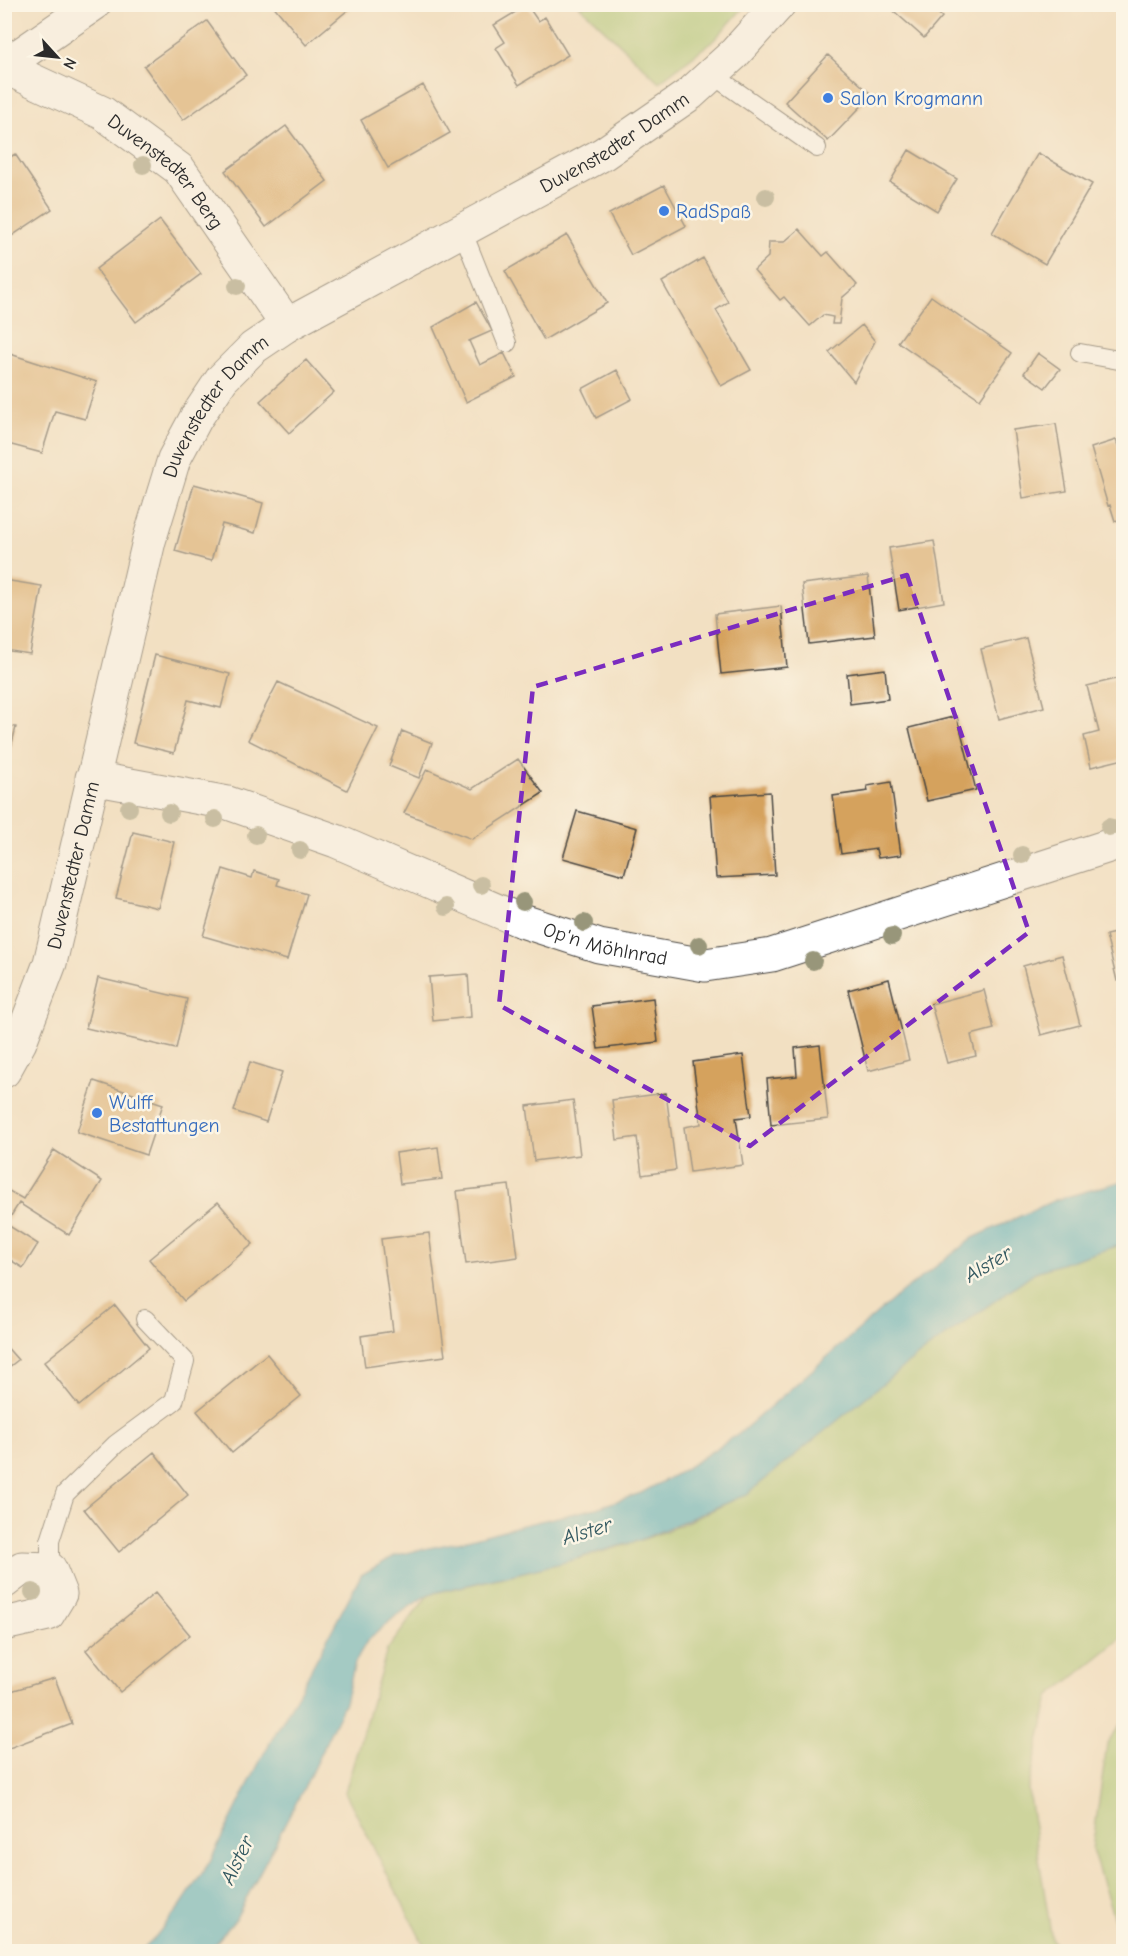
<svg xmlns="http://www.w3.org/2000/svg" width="1128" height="1956" viewBox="0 0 1128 1956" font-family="'Comic Neue',sans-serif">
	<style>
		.green { fill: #a2c670; stroke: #66784e; stroke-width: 1.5 }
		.water { fill: #45afc4; stroke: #386d78; stroke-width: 1.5 }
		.building { fill: #d5a25d }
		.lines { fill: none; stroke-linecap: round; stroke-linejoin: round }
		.lane-casing { stroke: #494642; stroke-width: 20 }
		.street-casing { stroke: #494642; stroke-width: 35 }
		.secondary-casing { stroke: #494642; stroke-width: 35 }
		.lane { stroke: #fff; stroke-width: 18 }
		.street { stroke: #fff; stroke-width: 33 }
		.secondary { stroke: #fff; stroke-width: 33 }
		.tree { fill: #98967a }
		.marked { fill: none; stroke: #7b2cbf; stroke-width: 4.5; stroke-dasharray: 12 8; stroke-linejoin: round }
		.shop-dot { fill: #3f7fe0; stroke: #fcf5e5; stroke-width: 2 }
		.labels { text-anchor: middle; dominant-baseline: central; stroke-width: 5; stroke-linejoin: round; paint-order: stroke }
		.shop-label { font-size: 20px; fill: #366cbe; stroke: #fcf5e5; text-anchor: start }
		.street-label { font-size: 20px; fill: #2b2b2b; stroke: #fcf5e5 }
		.water-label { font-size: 21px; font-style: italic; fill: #345961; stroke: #fcf5e5 }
	</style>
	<rect width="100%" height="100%" fill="#fcf5e5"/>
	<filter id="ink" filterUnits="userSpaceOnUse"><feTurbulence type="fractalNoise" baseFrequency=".0167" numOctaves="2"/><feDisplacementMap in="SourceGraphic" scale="12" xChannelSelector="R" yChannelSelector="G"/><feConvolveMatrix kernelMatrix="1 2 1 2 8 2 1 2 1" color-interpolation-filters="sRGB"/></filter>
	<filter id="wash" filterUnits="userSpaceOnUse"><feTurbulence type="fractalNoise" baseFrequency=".008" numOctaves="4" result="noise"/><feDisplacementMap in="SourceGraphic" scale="24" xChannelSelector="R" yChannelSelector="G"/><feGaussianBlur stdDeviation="1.35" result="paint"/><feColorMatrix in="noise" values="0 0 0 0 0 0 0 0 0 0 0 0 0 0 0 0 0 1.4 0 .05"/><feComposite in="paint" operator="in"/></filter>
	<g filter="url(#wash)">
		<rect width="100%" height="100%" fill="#f2e0c2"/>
		<path class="green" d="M 579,5 L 746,5 L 714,40 L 659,82 Z
			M 1123,1244 L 1123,1637 L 1049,1697 L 1028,1790 L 1052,1940 L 1061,1951 L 427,1951 L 345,1792 L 387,1650 L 429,1594 C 499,1578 569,1563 638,1541 C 673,1530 714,1510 747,1493 L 908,1363 L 1035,1272 Z
			M 1123,1721 L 1123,1946 L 1092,1850 L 1107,1744 Z"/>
		<path class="water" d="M 1123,1181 L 1123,1244 L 1035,1272 L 908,1363 L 747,1494 L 640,1540 L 565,1562 L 429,1594 L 396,1616 L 367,1641 L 360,1653 L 355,1663 L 345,1702 L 306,1784 L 235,1920 L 209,1951 L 141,1951 L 152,1941 L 181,1905 L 209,1863 L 263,1755 L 299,1692 L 361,1575 L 396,1555 L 467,1540 L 519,1526 L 596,1508 L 641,1493 L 682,1471 L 741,1432 L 896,1297 L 973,1238 L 1055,1200 Z"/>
		<g id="blocks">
			<path class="building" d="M 272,4 L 355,4 L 306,45 Z
				M 886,4 L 928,4 L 942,17 L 924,38 Z
				M 527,5 L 538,21 L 545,17 L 568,55 L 519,85 L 496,48 L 505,42 L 494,25 Z
				M 207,21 L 246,75 L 183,120 L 144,66 Z
				M 828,55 L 872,95 L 828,141 L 785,102 Z
				M 423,85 L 450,133 L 388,168 L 361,120 Z
				M 286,126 L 327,181 L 266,227 L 225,171 Z
				M 909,150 L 957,179 L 937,211 L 890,182 Z
				M 1038,153 L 1092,184 L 1045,264 L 992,233 Z
				M 15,154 L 52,209 L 4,241 L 4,161 Z
				M 664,185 L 686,226 L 631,255 L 609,214 Z
				M 160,220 L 201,274 L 136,322 L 96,269 Z
				M 799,229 L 823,256 L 828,252 L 857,285 L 842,298 L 839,324 L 832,324 L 833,317 L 823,315 L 810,326 L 784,297 L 780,300 L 754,270 L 768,257 L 769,242 L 784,242 Z
				M 567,235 L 607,303 L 544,340 L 505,271 Z
				M 703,258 L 728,302 L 716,310 L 751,370 L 721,386 L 662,282 Z
				M 931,296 L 1012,353 L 980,399 L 898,342 Z
				M 476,302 L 492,331 L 469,341 L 480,365 L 504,353 L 516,377 L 466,402 L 433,327 Z
				M 862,325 L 875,341 L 854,382 L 829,352 Z
				M 7,353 L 97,382 L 85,419 L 55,411 L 42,453 L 4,443 L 4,362 Z
				M 1038,353 L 1060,369 L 1045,388 L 1024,373 Z
				M 306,360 L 334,392 L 289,433 L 260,401 Z
				M 617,370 L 632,399 L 596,418 L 582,389 Z
				M 1056,424 L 1067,491 L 1023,498 L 1013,430 Z
				M 1116,440 L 1120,451 L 1124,450 L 1124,518 L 1115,521 L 1110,505 L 1108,506 L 1091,448 Z
				M 194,484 L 263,503 L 255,533 L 222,524 L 211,561 L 175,551 Z
				M 934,541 L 944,602 L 899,610 L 889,548 Z
				M 868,576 L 875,636 L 809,644 L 802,584 Z
				M 4,580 L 42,586 L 30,654 L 4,650 Z
				M 781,606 L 787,667 L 721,674 L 715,614 Z
				M 1026,638 L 1044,707 L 999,719 L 981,649 Z
				M 155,655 L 230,674 L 221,708 L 188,700 L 174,753 L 133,743 Z
				M 885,669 L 888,699 L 850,704 L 847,674 Z
				M 1124,677 L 1124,759 L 1091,767 L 1084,736 L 1099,732 L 1087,686 Z
				M 278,682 L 378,728 L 347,790 L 248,740 Z
				M 957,716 L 976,790 L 927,801 L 909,728 Z
				M 4,725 L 16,727 L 5,772 L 4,772 Z
				M 402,731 L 432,743 L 419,778 L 389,766 Z
				M 518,759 L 543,793 L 472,839 L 404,813 L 427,769 L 472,789 Z
				M 891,782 L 901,855 L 878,858 L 876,849 L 841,854 L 833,796 L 868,791 L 867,786 Z
				M 770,792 L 775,875 L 716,878 L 710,796 Z
				M 577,811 L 637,828 L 624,875 L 563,858 Z
				M 133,832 L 174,842 L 158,908 L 116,898 Z
				M 223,869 L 252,878 L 254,871 L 279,879 L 277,885 L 307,894 L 287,960 L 203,936 Z
				M 1124,931 L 1124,979 L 1117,981 L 1106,935 Z
				M 1062,955 L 1080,1025 L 1041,1035 L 1023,966 Z
				M 468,974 L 471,1017 L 433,1021 L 429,977 Z
				M 98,978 L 187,999 L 176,1049 L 86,1028 Z
				M 889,979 L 909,1060 L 868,1071 L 848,990 Z
				M 984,990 L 994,1029 L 971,1035 L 976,1056 L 947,1063 L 931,1004 Z
				M 653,998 L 658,1042 L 598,1049 L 592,1006 Z
				M 820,1045 L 828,1119 L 771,1125 L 767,1079 L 797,1076 L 795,1048 Z
				M 743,1055 L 751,1116 L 736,1118 L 743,1165 L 690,1172 L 684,1127 L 701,1124 L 693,1062 Z
				M 250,1062 L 282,1072 L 266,1122 L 234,1111 Z
				M 94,1081 L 163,1104 L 146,1155 L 77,1132 Z
				M 666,1093 L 676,1170 L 642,1175 L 637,1137 L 617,1140 L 612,1100 Z
				M 573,1100 L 580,1155 L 534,1161 L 527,1106 Z
				M 438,1147 L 442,1179 L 400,1184 L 396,1153 Z
				M 54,1150 L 102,1181 L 69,1235 L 19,1203 L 6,1224 L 38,1244 L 23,1268 L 4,1256 L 4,1188 L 23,1199 Z
				M 509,1185 L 518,1257 L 466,1264 L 457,1191 Z
				M 218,1202 L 253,1244 L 184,1301 L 149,1259 Z
				M 429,1233 L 445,1356 L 365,1367 L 361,1336 L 393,1331 L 381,1239 Z
				M 115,1305 L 149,1348 L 79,1406 L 44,1362 Z
				M 4,1344 L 18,1360 L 4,1371 Z
				M 267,1354 L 301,1396 L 232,1453 L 197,1411 Z
				M 154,1452 L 188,1495 L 119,1552 L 84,1509 Z
				M 155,1593 L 190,1635 L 120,1692 L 86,1650 Z
				M 55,1678 L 72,1724 L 4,1750 L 4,1693 Z"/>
		</g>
	</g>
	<g filter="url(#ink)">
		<use href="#blocks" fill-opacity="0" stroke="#494642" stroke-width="1.5"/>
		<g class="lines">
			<defs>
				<path id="lane" d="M 713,75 L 817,148
					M 462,230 L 507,343
					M 1080,353 L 1124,361
					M 50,1569 L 50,1541 L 65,1494 L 116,1444 L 174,1401 L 185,1361 L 145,1319"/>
				<g id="street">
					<path d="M 4,66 L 94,4"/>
					<path id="s1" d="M 4,67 L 103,113 L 179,169 L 287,325"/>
					<path id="s2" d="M 92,778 L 228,803 L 336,841 L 519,920 L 599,946 L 705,965 L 772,955 L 1124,841"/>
					<path d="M 4,1582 L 22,1568 L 50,1569 L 60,1594 L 48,1614 L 4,1624"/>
				</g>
				<g id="secondary">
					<path id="s3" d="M 4,1071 L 20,1042 L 50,963 L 149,541 L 174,459 L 196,418 L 222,379 L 253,348 L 287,325 L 603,154 L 690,94 L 734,54 L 779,4"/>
				</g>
			</defs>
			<use href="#lane" class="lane-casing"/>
			<use href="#street" class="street-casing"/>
			<use href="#secondary" class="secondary-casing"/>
			<use href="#lane" class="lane"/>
			<use href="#street" class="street"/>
			<use href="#secondary" class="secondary"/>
		</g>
		<g class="tree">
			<circle cx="143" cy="165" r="9"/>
			<circle cx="766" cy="197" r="9"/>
			<circle cx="237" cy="286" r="9"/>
			<circle cx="129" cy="808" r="9"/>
			<circle cx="169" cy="813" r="9"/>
			<circle cx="215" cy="819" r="9"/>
			<circle cx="1109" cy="827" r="9"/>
			<circle cx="256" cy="835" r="9"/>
			<circle cx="300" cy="850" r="9"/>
			<circle cx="1022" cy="855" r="9"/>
			<circle cx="481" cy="885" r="9"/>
			<circle cx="523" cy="902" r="9"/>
			<circle cx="446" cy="907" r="9"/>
			<circle cx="584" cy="923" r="9"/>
			<circle cx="892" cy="936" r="9"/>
			<circle cx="699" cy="945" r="9"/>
			<circle cx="813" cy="961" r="9"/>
			<circle cx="33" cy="1592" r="9"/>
		</g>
	</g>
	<path d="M0 0H1128V1956H0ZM 907,575 L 1029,932 L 750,1146 L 499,1005 L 533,687 Z" fill="#f2e0c2" fill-opacity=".55" fill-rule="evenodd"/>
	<path class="marked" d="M 907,575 L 1029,932 L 750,1146 L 499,1005 L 533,687 Z"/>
	<g class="shop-dot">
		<circle cx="828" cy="98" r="6"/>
		<circle cx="664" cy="211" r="6"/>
		<circle cx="97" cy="1113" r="6"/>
	</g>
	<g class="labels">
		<g class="shop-label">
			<text x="840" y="98">Salon Krogmann</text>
			<text x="676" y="211">RadSpaß</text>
			<text x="109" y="1102">Wulff<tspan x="109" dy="23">Bestattungen</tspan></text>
		</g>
		<g class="street-label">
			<text stroke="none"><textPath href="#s3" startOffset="1190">Duvenstedter Damm</textPath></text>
			<text stroke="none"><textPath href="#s1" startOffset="196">Duvenstedter Berg</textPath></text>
			<text stroke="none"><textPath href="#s3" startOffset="704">Duvenstedter Damm</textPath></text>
			<text stroke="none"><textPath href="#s3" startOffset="218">Duvenstedter Damm</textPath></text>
			<text stroke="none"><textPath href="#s2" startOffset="542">Op'n Möhlnrad</textPath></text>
		</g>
		<g class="water-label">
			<text transform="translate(988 1264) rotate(-31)">Alster</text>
			<text transform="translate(587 1531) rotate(-17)">Alster</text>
			<text transform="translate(237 1860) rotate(-64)">Alster</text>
		</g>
	</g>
	<rect width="1128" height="1956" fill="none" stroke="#fcf5e5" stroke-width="24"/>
	<g transform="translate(57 57) rotate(117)" stroke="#fcf5e5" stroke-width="4.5" paint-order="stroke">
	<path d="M0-4.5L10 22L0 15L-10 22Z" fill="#2b2b2b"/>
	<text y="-9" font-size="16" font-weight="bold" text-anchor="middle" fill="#2b2b2b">N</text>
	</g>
</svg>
